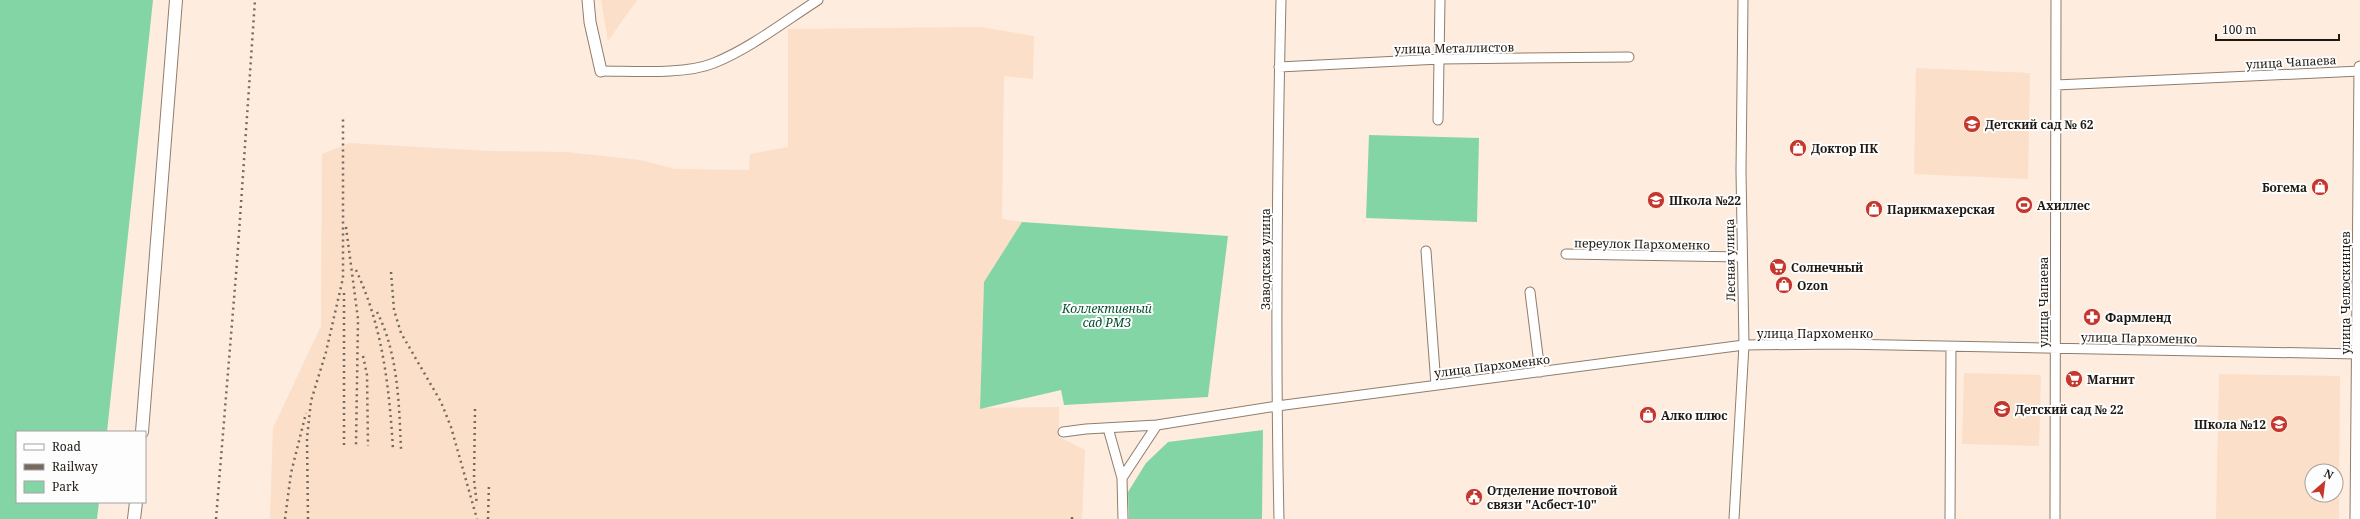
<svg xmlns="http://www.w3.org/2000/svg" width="2360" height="519" viewBox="0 0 2360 519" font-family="'Noto Serif',serif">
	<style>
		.built { fill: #fbdfc8; fill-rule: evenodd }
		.green { fill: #84d5a5 }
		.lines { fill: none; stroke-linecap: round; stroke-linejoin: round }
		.minor-casing { stroke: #907d6d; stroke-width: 11 }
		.tertiary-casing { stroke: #907d6d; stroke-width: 13 }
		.secondary-casing { stroke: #907d6d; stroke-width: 14 }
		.minor { stroke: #fff; stroke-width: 9 }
		.tertiary { stroke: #fff; stroke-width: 11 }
		.secondary { stroke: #fff; stroke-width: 12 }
		.rail { stroke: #756a60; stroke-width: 2.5; stroke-dasharray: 2 4; stroke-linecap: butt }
		.labels { text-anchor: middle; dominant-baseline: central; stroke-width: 4; stroke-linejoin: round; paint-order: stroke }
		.street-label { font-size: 12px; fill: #201912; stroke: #fdfdfd }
		.poi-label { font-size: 12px; font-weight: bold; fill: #201912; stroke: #fdfdfd; text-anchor: start }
		.park-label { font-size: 12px; font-style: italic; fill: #004e2d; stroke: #fdfdfd }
	</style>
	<rect width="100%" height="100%" fill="#feecde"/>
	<path class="built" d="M 601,0 L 637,0 L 608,41 Z
		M 980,27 L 1034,36 L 1033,79 L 1004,76 L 1002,219 L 1022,222 L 984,282 L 980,408 L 1059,407 L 1059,437 L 1085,450 L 1082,519 L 270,519 L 273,428 L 321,326 L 322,154 L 349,143 L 491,151 L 566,152 L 640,160 L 675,169 L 749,170 L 750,154 L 788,147 L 788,29 Z
		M 1916,68 L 2030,73 L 2028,179 L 1914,174 Z
		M 1964,373 L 2041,375 L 2039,446 L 1962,444 Z
		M 2219,374 L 2340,376 L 2339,519 L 2216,519 ZM 2312,471 L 2336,471 L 2336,495 L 2312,495 Z"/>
	<path class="green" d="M 0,0 L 153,0 L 107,432 L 17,432 L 17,502 L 99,502 L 97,519 L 0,519 Z
		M 1369,135 L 1479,138 L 1477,222 L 1366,218 Z
		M 1022,222 L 1228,236 L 1208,397 L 1064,405 L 1061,390 L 980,409 L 984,282 Z
		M 1263,430 L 1262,519 L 1129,519 L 1128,492 L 1146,463 L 1168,442 Z"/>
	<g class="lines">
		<defs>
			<path id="minor" d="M 1279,67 L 1440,59 L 1629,57
				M 601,71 C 633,71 685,75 714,63 C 751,48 785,21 818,0
				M 2056,85 L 2360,71
				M 1438,120 L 1440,0
				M 1426,251 L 1436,385
				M 1566,254 L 1742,257
				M 1530,292 L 1540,372
				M 1108,428 L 1122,478
				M 1063,432 L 1086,429 L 1157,425 L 1277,406 L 1744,345 L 1839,344 L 2358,354
				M 1123,519 L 1122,478 L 1157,425
				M 1279,519 C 1275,346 1277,173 1281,0
				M 1734,519 L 1744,345 L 1741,171 L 1743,0
				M 1950,519 L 1951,347
				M 2055,519 L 2056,0"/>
			<path id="tertiary" d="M 588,0 L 590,22 L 601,71
				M 2356,519 L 2360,67"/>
			<path id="secondary" d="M 142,432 L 176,0
				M 134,519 L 136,502"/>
		</defs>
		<use href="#minor" class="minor-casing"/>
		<use href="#tertiary" class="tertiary-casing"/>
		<use href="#secondary" class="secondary-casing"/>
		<use href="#minor" class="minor"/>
		<use href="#tertiary" class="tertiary"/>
		<use href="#secondary" class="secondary"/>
		<path class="rail" d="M 346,227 L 358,319 L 356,446
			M 356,270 C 383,328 389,386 393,449
			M 391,272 L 394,310 L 401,333 L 441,402 L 451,427 L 477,519
			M 344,293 L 344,445
			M 377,312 C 398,353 399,403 401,449
			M 363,356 L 367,375 L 368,446
			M 475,409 L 474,480 L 477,505
			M 216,519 L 237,262 L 255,0
			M 285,519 L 291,473 L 306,413
			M 308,519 L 307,438 L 311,401 L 326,352 L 343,278 L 343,117
			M 488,519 L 489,483
			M 1072,519 L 1072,514"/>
	</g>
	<defs>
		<symbol id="school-disc" viewBox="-11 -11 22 22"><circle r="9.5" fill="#c5372c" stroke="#fdfdfd"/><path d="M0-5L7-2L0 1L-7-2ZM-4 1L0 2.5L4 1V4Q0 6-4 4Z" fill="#fff"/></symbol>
		<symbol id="shop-disc" viewBox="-11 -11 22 22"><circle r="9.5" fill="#c5372c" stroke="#fdfdfd"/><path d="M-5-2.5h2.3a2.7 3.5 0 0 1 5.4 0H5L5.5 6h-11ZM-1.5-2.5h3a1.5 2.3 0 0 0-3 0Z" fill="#fff"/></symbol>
		<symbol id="stadium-disc" viewBox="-11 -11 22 22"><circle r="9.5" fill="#c5372c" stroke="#fdfdfd"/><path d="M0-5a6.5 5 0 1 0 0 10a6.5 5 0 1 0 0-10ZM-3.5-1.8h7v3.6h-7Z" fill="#fff"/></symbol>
		<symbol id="supermarket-disc" viewBox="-11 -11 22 22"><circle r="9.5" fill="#c5372c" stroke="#fdfdfd"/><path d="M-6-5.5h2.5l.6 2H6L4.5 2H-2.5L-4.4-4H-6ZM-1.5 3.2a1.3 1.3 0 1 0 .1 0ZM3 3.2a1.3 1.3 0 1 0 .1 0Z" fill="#fff"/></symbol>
		<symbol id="pharmacy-disc" viewBox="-11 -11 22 22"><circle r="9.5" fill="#c5372c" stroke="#fdfdfd"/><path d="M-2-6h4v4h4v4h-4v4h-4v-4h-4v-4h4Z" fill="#fff"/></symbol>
		<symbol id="civic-disc" viewBox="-11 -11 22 22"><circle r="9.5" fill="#c5372c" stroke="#fdfdfd"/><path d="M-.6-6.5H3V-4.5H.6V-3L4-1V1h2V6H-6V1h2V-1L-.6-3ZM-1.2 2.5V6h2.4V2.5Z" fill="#fff"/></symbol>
	</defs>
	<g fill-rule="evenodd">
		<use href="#school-disc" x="1962" y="114" width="20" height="20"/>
		<use href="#shop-disc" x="1788" y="138" width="20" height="20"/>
		<use href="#shop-disc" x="2310" y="177" width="20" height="20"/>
		<use href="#school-disc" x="1646" y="190" width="20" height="20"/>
		<use href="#stadium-disc" x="2014" y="195" width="20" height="20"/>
		<use href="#shop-disc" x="1864" y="199" width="20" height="20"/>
		<use href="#supermarket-disc" x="1768" y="257" width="20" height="20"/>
		<use href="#shop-disc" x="1774" y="275" width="20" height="20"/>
		<use href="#pharmacy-disc" x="2082" y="307" width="20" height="20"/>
		<use href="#supermarket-disc" x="2064" y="369" width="20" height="20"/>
		<use href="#school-disc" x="1992" y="399" width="20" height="20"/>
		<use href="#shop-disc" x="1638" y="405" width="20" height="20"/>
		<use href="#school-disc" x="2269" y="414" width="20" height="20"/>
		<use href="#civic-disc" x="1464" y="487" width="20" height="20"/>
	</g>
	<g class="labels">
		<g class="street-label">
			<text transform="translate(1454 48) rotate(-1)">улица Металлистов</text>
			<text transform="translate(2291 62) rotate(-3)">улица Чапаева</text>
			<text transform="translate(1642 244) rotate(1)">переулок Пархоменко</text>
			<text transform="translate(1265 259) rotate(-90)">Заводская улица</text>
			<text transform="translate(1730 260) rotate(-91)">Лесная улица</text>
			<text transform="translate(2345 293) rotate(-90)">улица Челюскинцев</text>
			<text transform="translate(2043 302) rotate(-90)">улица Чапаева</text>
			<text x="1815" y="333">улица Пархоменко</text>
			<text transform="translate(2139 338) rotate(1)">улица Пархоменко</text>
			<text transform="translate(1492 366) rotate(-7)">улица Пархоменко</text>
		</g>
		<g class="poi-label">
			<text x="1985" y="124">Детский сад № 62</text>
			<text x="1811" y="148">Доктор ПК</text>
			<text x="2307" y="187" text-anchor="end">Богема</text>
			<text x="1669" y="200">Школа №22</text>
			<text x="2037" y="205">Ахиллес</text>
			<text x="1887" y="209">Парикмахерская</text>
			<text x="1791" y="267">Солнечный</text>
			<text x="1797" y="285">Ozon</text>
			<text x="2105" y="317">Фармленд</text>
			<text x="2087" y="379">Магнит</text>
			<text x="2015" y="409">Детский сад № 22</text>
			<text x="1661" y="415">Алко плюс</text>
			<text x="2266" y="424" text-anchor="end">Школа №12</text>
			<text x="1487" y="490">Отделение почтовой<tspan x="1487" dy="14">связи "Асбест-10"</tspan></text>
		</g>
		<g class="park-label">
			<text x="1107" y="308">Коллективный<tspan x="1107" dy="14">сад РМЗ</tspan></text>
		</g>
	</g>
	<rect x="16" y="431" width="130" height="72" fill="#fdfdfd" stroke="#a5a29f"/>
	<rect x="24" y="444" width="20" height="6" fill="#ffffff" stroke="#a5a29f"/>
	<text x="52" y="451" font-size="12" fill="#201912">Road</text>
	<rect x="24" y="464" width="20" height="6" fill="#756a60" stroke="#a5a29f"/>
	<text x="52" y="471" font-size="12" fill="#201912">Railway</text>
	<rect x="24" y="481" width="20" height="12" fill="#84d5a5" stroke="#a5a29f"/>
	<text x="52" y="491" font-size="12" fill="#201912">Park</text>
	<g transform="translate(2324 483) rotate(28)"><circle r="19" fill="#fdfdfd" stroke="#a5a29f"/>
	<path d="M0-3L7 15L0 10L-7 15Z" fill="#c5372c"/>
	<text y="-6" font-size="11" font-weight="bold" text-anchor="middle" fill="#201912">N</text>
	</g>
	<path d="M2216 34v6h123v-6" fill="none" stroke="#201912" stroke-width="2"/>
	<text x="2222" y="34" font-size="12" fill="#201912" stroke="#fdfdfd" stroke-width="3" paint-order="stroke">100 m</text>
</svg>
